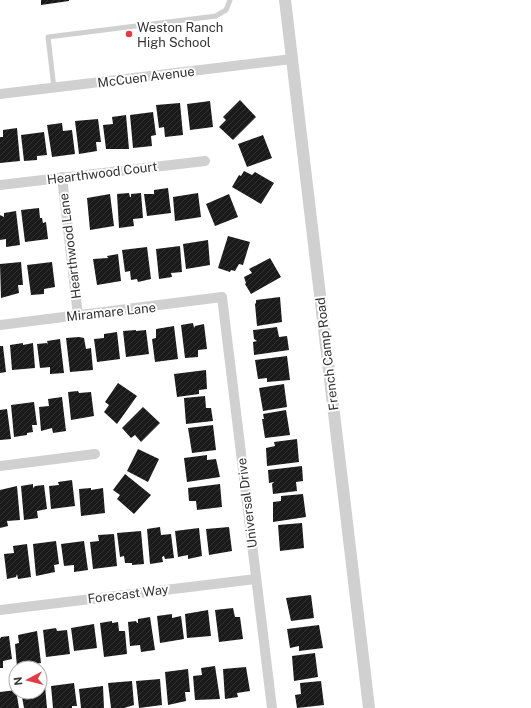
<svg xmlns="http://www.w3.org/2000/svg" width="531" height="708" viewBox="0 0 531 708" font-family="'Public Sans',sans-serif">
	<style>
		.building { fill: url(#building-hatch) }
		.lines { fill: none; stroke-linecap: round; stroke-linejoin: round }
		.service { stroke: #d0d0d0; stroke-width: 5 }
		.minor { stroke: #d0d0d0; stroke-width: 10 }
		.tertiary { stroke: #d0d0d0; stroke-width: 12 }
		.poi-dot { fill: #e63946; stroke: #fff; stroke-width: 1.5 }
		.labels { text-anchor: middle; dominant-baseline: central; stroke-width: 4; stroke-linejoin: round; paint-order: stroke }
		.poi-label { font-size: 13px; fill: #333; stroke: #fff; text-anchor: start }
		.street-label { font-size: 13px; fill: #333; stroke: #fff }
	</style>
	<defs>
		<pattern id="building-hatch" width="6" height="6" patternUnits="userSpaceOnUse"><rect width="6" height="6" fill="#1a1a1a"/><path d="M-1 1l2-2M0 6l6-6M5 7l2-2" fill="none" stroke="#333"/></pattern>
	</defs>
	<rect width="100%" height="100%" fill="#fff"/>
	<path class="building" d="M 41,0 L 69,0 L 69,1 L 41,5 Z
		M 240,100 L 256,117 L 233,140 L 219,127 L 226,120 L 223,117 Z
		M 210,101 L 213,127 L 190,130 L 187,104 Z
		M 180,103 L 183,135 L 165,137 L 164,127 L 159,128 L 156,105 Z
		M 153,112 L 156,135 L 151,136 L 152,146 L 133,148 L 130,115 Z
		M 126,115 L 129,149 L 106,149 L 103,125 L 113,124 L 112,117 Z
		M 98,119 L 101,142 L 96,142 L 97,151 L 79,154 L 75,121 Z
		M 62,123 L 63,131 L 72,130 L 75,154 L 52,157 L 47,125 Z
		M 17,128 L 20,161 L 0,163 L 0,137 L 3,137 L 3,130 Z
		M 44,132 L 47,155 L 37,156 L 37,160 L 24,161 L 21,135 Z
		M 263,135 L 272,158 L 247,167 L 238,144 Z
		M 244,171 L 252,175 L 255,172 L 274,183 L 261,204 L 232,187 L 239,175 L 241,176 Z
		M 168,188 L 171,213 L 147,216 L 144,194 L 154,194 L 154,190 Z
		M 129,193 L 130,197 L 131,197 L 131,194 L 141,193 L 143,218 L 133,219 L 134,226 L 119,228 L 117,194 Z
		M 198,193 L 201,217 L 175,221 L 173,197 Z
		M 110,194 L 114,226 L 90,230 L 87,198 Z
		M 229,194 L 238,217 L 215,226 L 206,204 Z
		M 39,208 L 40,218 L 42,218 L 43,223 L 46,222 L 48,239 L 25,242 L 21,210 Z
		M 16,211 L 20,245 L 6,247 L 6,239 L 0,240 L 0,215 L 4,217 L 4,213 Z
		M 228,236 L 250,242 L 243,265 L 239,264 L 235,271 L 231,270 L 230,272 L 218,268 Z
		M 208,240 L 210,265 L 186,269 L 183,244 Z
		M 180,246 L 182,272 L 171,273 L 172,277 L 159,279 L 156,249 Z
		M 147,247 L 151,279 L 138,282 L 137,279 L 131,280 L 130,271 L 125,272 L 122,250 Z
		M 118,254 L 121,281 L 97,285 L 93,259 L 108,258 L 107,256 Z
		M 270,258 L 281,277 L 251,294 L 245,284 L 246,283 L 244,277 L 252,273 L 249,269 Z
		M 21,262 L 23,285 L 18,285 L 19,293 L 1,298 L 0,264 Z
		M 52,262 L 55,287 L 44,289 L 44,294 L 31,295 L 27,265 Z
		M 280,297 L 282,322 L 257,326 L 255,304 L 256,303 L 256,300 Z
		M 193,323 L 194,328 L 195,326 L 204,324 L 207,349 L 198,350 L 198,357 L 185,358 L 181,325 Z
		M 174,326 L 178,359 L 155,362 L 152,339 L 156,338 L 156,329 Z
		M 277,327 L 279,337 L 287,336 L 289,350 L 254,355 L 253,342 L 257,341 L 254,339 L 253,330 Z
		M 136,330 L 136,331 L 146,330 L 149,354 L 126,357 L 123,331 Z
		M 117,332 L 120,359 L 97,362 L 94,339 L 104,338 L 104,334 Z
		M 79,337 L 84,338 L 86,349 L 91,348 L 93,370 L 70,372 L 66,338 Z
		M 60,339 L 64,373 L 50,374 L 50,367 L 40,368 L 37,344 L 47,343 L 48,345 L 47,341 Z
		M 23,343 L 23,345 L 33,343 L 35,368 L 12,370 L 10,345 Z
		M 0,346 L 3,346 L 6,372 L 0,373 Z
		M 287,356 L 290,380 L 267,382 L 267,378 L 258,379 L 255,360 Z
		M 206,370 L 207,389 L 199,390 L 199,394 L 177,397 L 174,374 Z
		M 118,383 L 137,396 L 117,424 L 104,412 L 109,405 L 105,402 Z
		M 284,384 L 287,407 L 263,411 L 259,388 Z
		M 78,391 L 79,393 L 91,392 L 94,416 L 71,420 L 68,392 Z
		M 205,396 L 206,408 L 211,408 L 213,421 L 186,424 L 184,398 Z
		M 62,397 L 66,431 L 53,433 L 52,428 L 41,431 L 39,407 L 49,406 L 48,399 Z
		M 34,402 L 37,425 L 32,425 L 33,432 L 27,433 L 27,435 L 14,437 L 11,405 Z
		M 143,407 L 160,423 L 141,442 L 135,435 L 131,438 L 122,428 Z
		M 7,409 L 11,439 L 0,440 L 0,410 Z
		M 286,410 L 290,435 L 265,438 L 262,419 L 264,419 L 263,414 Z
		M 213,425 L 216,450 L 192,453 L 188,428 Z
		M 297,439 L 299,462 L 267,466 L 266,448 L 275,446 L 274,442 Z
		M 138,449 L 159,459 L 148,482 L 127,471 Z
		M 207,455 L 207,460 L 216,459 L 220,477 L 187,482 L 184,458 Z
		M 302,466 L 303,481 L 296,482 L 297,491 L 273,494 L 272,484 L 274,482 L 269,483 L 268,470 Z
		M 125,474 L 151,495 L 134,514 L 117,499 L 120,495 L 113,490 Z
		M 72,480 L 75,506 L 51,509 L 49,486 L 59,485 L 58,482 Z
		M 33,484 L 33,488 L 35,486 L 44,485 L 47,509 L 37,511 L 38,518 L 24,520 L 21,486 Z
		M 220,484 L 222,507 L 197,510 L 196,501 L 189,501 L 188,488 Z
		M 17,486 L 20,520 L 7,521 L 8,526 L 0,528 L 0,490 Z
		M 91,488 L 91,490 L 103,488 L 105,513 L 81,516 L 79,489 Z
		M 303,494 L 306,517 L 273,522 L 273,502 L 281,501 L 281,496 Z
		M 302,523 L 304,548 L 280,551 L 278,525 Z
		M 160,527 L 161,535 L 171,534 L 174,558 L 165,559 L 164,556 L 162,557 L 163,562 L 150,564 L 147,529 Z
		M 229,527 L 232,551 L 209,555 L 206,529 Z
		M 199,528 L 202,556 L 188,559 L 188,555 L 178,557 L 175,531 Z
		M 141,531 L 144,564 L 132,565 L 132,563 L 125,563 L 124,556 L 120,557 L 117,533 Z
		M 114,534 L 117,566 L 93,569 L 90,542 L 99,541 L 98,535 Z
		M 56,541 L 59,564 L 54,565 L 55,572 L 36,576 L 33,544 Z
		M 84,541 L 88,570 L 74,572 L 74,565 L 64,566 L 61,544 Z
		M 27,544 L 31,577 L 18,579 L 17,574 L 16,577 L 7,579 L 4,554 L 14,553 L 13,546 Z
		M 311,595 L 314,618 L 291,621 L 286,598 Z
		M 233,608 L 235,617 L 240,617 L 243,639 L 219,642 L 215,610 Z
		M 208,610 L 211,636 L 187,638 L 185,614 Z
		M 172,614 L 172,618 L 181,616 L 184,639 L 160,643 L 157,616 Z
		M 150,617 L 155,650 L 141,652 L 140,645 L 130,646 L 128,622 L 136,621 L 137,623 L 138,623 L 138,619 Z
		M 112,621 L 112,623 L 118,622 L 119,631 L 125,631 L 127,654 L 104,657 L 100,623 Z
		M 94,624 L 97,648 L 74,651 L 71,628 Z
		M 319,625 L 323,648 L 299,651 L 299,646 L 290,648 L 287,629 Z
		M 56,628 L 57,631 L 67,630 L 70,654 L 46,657 L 43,630 Z
		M 37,631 L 41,663 L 17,667 L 15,644 L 19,643 L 18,635 Z
		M 9,636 L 12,659 L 3,661 L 3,668 L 0,668 L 0,639 L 1,637 Z
		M 315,653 L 318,677 L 294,681 L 292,656 Z
		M 215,666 L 220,699 L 195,700 L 193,676 L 202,675 L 201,668 Z
		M 246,667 L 250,691 L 237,693 L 238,697 L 225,699 L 223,669 Z
		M 188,669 L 190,692 L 185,692 L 186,701 L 168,705 L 165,672 Z
		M 160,679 L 162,705 L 139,708 L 136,681 Z
		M 132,681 L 134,705 L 124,708 L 111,708 L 108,683 Z
		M 321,681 L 324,705 L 297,708 L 295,695 L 301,694 L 300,683 Z
		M 74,683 L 77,706 L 72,706 L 72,708 L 53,708 L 51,686 Z
		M 40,686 L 45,686 L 47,708 L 24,708 L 22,697 L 31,695 L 31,692 L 40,692 Z
		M 103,686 L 104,708 L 81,708 L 79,689 Z
		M 16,690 L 19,708 L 0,708 L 0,692 Z"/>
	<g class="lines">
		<path class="service" d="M 54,88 L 48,37 L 216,16 L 226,10 L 230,0"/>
		<path class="minor" d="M 0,94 L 292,59
			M 62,177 L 78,315
			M 0,185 L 205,161
			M 0,325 L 222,297 L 272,708
			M 0,466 L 95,454
			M 0,610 L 256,579"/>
		<path class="tertiary" d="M 285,0 L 369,708"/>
	</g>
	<circle class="poi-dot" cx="129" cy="34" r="4"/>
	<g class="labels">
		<g class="poi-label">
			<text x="137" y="27">Weston Ranch<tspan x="137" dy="15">High School</tspan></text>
		</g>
		<g class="street-label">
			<text transform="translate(146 77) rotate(-7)">McCuen Avenue</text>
			<text transform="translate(102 173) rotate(-7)">Hearthwood Court</text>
			<text transform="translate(70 246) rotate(-97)">Hearthwood Lane</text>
			<text transform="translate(111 312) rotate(-6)">Miramare Lane</text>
			<text transform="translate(327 354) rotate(-97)">French Camp Road</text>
			<text transform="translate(247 503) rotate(-97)">Universal Drive</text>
			<text transform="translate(128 594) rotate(-7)">Forecast Way</text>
		</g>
	</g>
	<g transform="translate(28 680) rotate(263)"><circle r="19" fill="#ffffff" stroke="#adadad"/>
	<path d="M0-3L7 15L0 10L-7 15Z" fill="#e63946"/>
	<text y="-6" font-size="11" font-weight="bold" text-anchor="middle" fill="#333333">N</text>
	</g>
</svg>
